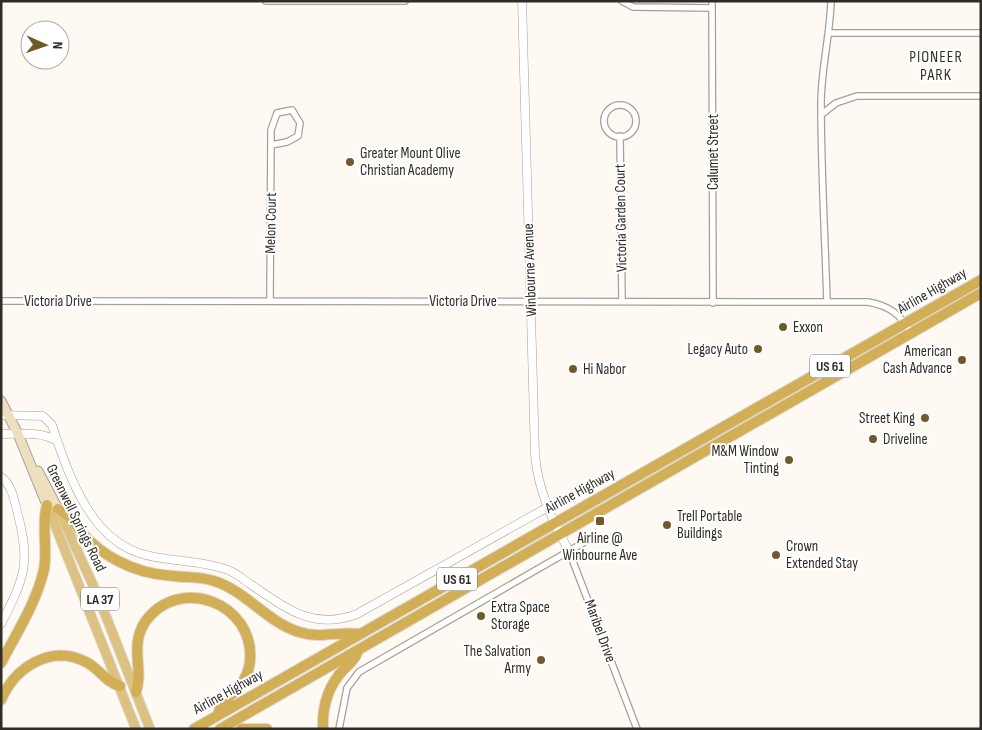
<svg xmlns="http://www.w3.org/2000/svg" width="982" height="730" viewBox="0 0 982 730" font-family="'Sofia Sans Condensed',sans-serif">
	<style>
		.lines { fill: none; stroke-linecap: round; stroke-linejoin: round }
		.minor-casing { stroke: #a5a094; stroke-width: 8 }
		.tertiary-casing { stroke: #a5a094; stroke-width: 9 }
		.secondary-casing { stroke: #a5a094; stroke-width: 11 }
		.primary-casing { stroke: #dad9d8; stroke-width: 11 }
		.trunk-casing { stroke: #dad9d8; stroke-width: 12 }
		.minor { stroke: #fff; stroke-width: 5.5 }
		.tertiary { stroke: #fff; stroke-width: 8 }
		.secondary { stroke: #eee0bf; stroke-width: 9 }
		.primary { stroke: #ddc27f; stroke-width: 9 }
		.trunk { stroke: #d2ae54; stroke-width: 10 }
		.poi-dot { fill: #705a2a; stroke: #fff; stroke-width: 2 }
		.labels { text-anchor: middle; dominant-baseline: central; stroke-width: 4; stroke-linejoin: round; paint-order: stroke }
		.shield { fill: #fff; stroke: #6d6c68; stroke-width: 1 }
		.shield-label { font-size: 14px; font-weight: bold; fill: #2f2d28 }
		.street-label { font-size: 15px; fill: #2f2d28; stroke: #fff }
		.poi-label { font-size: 15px; fill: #2f2d28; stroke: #fff; text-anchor: start }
		.neighbourhood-label { font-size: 16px; letter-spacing: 1px; fill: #363128; stroke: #fff }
	</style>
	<rect width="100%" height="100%" fill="#fefaf3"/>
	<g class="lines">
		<defs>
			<path id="minor" d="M 266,1 L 405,1
				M 622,1 L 633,7 L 712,8
				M 712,1 L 713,303
				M 829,33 L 981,33
				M604 121a16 16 0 1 1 32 0a16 16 0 1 1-32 0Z
				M 822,114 L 836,103 L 857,96 L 981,96
				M 620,136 L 622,300
				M 1,301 L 868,302 C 890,306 900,314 911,333
				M 270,301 L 271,130 L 277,113 L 292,110 L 300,123 L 298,136 L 287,142 L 271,145
				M 827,302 C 825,236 821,170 821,104 C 821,69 830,36 831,1
				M 569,551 L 637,729
				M 339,729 L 347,688 L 359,672 L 583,543"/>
			<path id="tertiary" d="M 522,1 L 535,455 C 538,490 552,520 569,551
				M 1,415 L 43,416 L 52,425 C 63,459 77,500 101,527 C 139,570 181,553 228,570 C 236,573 243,579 250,584 C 286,608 313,631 357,614 L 548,507
				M 1,434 C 20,434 42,431 57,441
				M 1,477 C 12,485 14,499 17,511 C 31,563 25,577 1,624"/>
			<path id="secondary" d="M 1,401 L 18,434 L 47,505
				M 38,471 L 58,509"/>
			<path id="primary" d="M 47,505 L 136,729
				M 58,509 L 98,596 L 150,729"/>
			<path id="trunk" d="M 58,509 C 70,514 74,524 82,533 C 92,544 104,554 118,561 C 135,570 154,575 173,576 C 187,578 201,576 214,581 C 246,591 267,622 299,632 C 320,639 339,631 359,634
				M 1,663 C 16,634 37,602 44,569 C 48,548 41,525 47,505
				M 136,692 C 144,668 129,647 145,622 C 179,574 255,603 250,661 C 247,690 223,695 218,714
				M 1,700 C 15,667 51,644 86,662 C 100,669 105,682 120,686
				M 194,729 L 981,280
				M 220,729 L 981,293
				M 241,729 L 267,729
				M 323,729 C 322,707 328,686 344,669 C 350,663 355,660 358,651"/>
		</defs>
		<use href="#minor" class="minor-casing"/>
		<use href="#tertiary" class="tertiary-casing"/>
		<use href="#secondary" class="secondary-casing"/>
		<use href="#primary" class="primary-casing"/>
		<use href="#trunk" class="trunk-casing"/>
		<use href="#minor" class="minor"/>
		<use href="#tertiary" class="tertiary"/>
		<use href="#secondary" class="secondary"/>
		<use href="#primary" class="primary"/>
		<use href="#trunk" class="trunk"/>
	</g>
	<g class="poi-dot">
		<circle cx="350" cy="162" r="5"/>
		<circle cx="783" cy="327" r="5"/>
		<circle cx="758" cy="349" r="5"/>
		<circle cx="962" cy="360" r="5"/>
		<circle cx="573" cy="369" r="5"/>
		<circle cx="925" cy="418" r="5"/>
		<circle cx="873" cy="439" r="5"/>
		<circle cx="789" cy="460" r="5"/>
		<rect x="595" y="516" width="10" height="10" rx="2.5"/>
		<circle cx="667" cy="525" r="5"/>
		<circle cx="776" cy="555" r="5"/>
		<circle cx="481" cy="616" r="5"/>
		<circle cx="541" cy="660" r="5"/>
	</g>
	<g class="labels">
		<g class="shield">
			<rect x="810" y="354.5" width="40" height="23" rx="4"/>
			<rect x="437" y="567.5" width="40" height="23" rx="4"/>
			<rect x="81" y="587.5" width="38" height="23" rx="4"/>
		</g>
		<g class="shield-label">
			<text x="830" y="366">US 61</text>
			<text x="457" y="579">US 61</text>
			<text x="100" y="599">LA 37</text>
		</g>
		<g class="street-label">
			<text transform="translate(713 152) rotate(-90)">Calumet Street</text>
			<text transform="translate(621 218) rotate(-91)">Victoria Garden Court</text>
			<text transform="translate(271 223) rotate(-89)">Melon Court</text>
			<text transform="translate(530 270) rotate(-92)">Winbourne Avenue</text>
			<text transform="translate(932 291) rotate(-30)">Airline Highway</text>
			<text x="58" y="301">Victoria Drive</text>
			<text x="463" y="301">Victoria Drive</text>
			<text transform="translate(580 491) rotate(-29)">Airline Highway</text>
			<text transform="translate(76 518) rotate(64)">Greenwell Springs Road</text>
			<text transform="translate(600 631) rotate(70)">Maribel Drive</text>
			<text transform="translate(228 692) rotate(-29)">Airline Highway</text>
		</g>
		<g class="poi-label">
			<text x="360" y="153">Greater Mount Olive<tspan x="360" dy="17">Christian Academy</tspan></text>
			<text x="793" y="327">Exxon</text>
			<text x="748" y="349" text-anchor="end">Legacy Auto</text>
			<text x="952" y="351" text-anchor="end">American<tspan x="952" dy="17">Cash Advance</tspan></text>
			<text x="583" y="369">Hi Nabor</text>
			<text x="915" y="418" text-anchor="end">Street King</text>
			<text x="883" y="439">Driveline</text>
			<text x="779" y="451" text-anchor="end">M&amp;M Window<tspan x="779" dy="17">Tinting</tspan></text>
			<text x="677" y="516">Trell Portable<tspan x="677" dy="17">Buildings</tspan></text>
			<text x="600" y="538" text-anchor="middle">Airline @<tspan x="600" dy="17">Winbourne Ave</tspan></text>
			<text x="786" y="546">Crown<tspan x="786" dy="17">Extended Stay</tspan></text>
			<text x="491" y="607">Extra Space<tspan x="491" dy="17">Storage</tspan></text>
			<text x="531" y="651" text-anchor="end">The Salvation<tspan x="531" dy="17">Army</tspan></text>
		</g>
		<g class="neighbourhood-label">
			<text x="936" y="57">PIONEER<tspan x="936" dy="18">PARK</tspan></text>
		</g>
	</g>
	<rect width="982" height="730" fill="none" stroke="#2f2d28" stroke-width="5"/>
	<g transform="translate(45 45) rotate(92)"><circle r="24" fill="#ffffff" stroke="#acaba9"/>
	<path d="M0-4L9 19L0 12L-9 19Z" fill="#705a2a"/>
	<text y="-8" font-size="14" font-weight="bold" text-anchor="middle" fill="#2f2d28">N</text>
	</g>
</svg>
